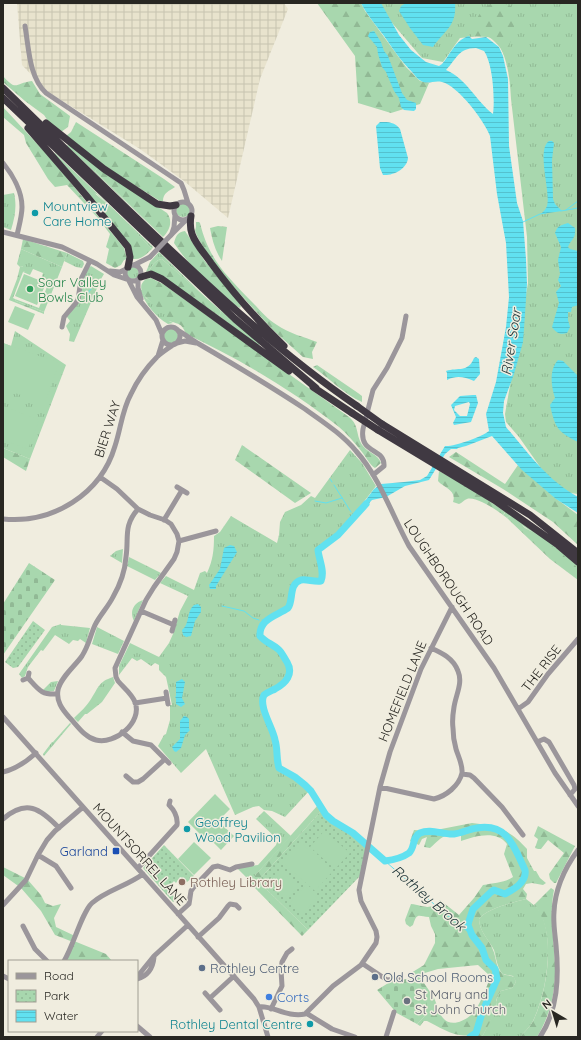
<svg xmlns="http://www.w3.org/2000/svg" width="581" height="1040" viewBox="0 0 581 1040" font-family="Quicksand,sans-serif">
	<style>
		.industrial { fill: url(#industrial-grid) }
		.grass { fill: url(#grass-tufts) }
		.forest { fill: url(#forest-firs); fill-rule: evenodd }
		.cemetery { fill: url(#cemetery-stones) }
		.park { fill: url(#park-dots) }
		.pitch { fill: #a8d7ae }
		.water { fill: url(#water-rules); fill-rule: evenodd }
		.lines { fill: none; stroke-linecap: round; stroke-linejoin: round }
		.stream { stroke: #61e1f0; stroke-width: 1 }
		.river { stroke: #61e1f0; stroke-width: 7 }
		.minor { stroke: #9b969b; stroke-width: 5 }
		.highway { stroke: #403942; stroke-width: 7 }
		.minor-bridge { stroke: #9b969b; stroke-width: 5 }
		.highway-bridge { stroke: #403942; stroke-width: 7 }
		.culture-dot { fill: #0f9aa8; stroke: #f0eddf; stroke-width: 1.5 }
		.leisure-dot { fill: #2e9e5b; stroke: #f0eddf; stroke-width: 1.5 }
		.transit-dot { fill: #1a4fb4; stroke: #f0eddf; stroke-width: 1.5 }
		.education-dot { fill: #8d6e63; stroke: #f0eddf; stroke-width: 1.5 }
		.service-dot { fill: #5c6f8a; stroke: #f0eddf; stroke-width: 1.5 }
		.shop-dot { fill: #3f7fe0; stroke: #f0eddf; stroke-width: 1.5 }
		.worship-dot { fill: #6b7280; stroke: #f0eddf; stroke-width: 1.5 }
		.labels { text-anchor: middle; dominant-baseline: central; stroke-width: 3; stroke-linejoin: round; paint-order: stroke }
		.culture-label { font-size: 13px; fill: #0d838f; stroke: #f0eddf; text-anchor: start }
		.leisure-label { font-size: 13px; fill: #27864d; stroke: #f0eddf; text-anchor: start }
		.street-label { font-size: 13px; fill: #282722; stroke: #f0eddf }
		.transit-label { font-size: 13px; fill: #164399; stroke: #f0eddf; text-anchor: end }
		.education-label { font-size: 13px; fill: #785e54; stroke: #f0eddf; text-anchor: start }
		.service-label { font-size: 13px; fill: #4e5e75; stroke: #f0eddf; text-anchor: start }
		.worship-label { font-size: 13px; fill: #5b616d; stroke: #f0eddf; text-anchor: start }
		.shop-label { font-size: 13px; fill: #366cbe; stroke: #f0eddf; text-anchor: start }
		.water-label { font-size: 14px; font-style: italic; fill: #1d3336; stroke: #f0eddf }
	</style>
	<defs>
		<pattern id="industrial-grid" width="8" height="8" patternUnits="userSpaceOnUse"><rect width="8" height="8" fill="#e8e3cd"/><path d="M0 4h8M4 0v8" fill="none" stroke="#c7c3b0"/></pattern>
		<pattern id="grass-tufts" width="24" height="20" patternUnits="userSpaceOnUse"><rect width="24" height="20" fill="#a8d7ae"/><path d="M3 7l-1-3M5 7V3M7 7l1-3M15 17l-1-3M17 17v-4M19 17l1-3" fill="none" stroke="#91b995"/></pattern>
		<pattern id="forest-firs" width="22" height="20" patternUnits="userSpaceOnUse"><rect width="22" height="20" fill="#a8d7ae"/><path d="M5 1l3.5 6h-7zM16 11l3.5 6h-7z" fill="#91b995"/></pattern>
		<pattern id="cemetery-stones" width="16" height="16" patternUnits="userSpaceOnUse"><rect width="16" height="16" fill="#a8d7ae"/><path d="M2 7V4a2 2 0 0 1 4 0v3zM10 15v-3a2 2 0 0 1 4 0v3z" fill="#91b995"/></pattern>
		<pattern id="park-dots" width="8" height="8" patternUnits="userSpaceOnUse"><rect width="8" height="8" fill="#a8d7ae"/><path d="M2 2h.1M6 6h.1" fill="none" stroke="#91b995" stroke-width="1.8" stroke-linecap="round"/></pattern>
		<pattern id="water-rules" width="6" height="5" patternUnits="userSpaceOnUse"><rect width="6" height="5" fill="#61e1f0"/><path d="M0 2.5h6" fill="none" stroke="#54c1ce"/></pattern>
	</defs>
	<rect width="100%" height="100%" fill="#f0eddf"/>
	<path class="industrial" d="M 17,3 L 284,3 L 288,9 L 260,79 L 228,218 L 184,181 L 140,149 L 48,92 L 22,65 Z"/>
	<path class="grass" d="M 375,3 L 578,3 L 578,494 L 557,491 L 519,437 L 506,422 L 505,414 L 528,283 L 527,237 L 511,99 C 510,82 508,44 488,37 C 480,35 469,37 460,38 L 443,62 L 422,58 Z
		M 69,143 L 99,166 L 95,171 L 163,237 L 67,146 Z
		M 55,153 L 153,247 L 152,249 L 97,194 L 88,192 L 54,154 Z
		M 14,193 C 17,206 15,217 11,230 L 3,227 L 3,195 Z
		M176 210a7 7 0 1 1 14 0a7 7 0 1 1-14 0Z
		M 21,249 L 62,267 L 44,312 L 16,301 L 15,299 L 39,308 L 48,284 L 41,279 L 43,273 L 33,269 L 30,275 L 23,272 L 25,271 L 22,266 L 20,267 L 17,264 Z
		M 159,252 L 206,298 L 162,259 C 155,260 152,266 149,271 L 146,272 L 150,262 Z
		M 67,253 L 83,261 L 84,264 L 82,268 L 76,267 L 64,261 Z
		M 91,266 L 104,274 L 101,279 L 74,342 L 69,341 L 70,334 L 66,326 L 70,321 L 67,317 C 69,314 72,310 74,306 C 78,294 79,273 91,266 Z
		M127 273a6 6 0 1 1 12 0a6 6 0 1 1-12 0Z
		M 140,290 L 142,290 L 146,298 L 168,314 L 169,321 L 173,323 L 168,324 C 155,317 145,303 140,290 Z
		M 220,310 L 260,344 L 258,346 L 219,316 L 221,312 Z
		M164 336a7 7 0 1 1 14 0a7 7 0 1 1-14 0Z
		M 15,331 L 66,365 L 30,459 L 3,448 L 3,343 L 11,346 Z
		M 350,450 L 362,463 L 376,486 L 359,508 L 359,510 L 339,532 L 316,552 L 320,563 L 321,581 C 314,581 305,579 299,582 C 288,587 294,600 288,608 C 277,620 265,612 260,635 C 264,642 271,643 277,648 C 285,655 295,672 285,681 C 278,688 269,690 262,697 L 265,712 L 276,743 L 279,768 L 296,778 L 310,790 L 285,817 L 272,811 L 264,810 L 259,806 L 253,807 L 235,815 L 206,749 L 181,773 L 158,746 L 164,735 L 166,734 L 170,720 L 170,705 L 172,705 L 166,677 L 159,670 L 159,665 L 155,663 L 151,666 L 141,659 L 137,661 L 132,658 L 119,675 L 119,666 L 130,643 L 159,657 L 169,643 L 173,634 L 180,611 L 188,596 L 160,583 L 166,576 L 194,590 L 200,573 L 205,571 L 207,573 C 213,560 214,550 214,536 L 220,532 L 231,516 L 277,543 L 279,535 L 280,522 L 285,512 L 301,505 L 311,496 L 315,498 Z
		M 504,511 L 523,521 L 578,565 L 578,568 L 534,533 C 525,528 519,522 510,516 L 507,518 L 503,515 L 505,513 Z
		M 123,549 L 122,563 L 110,556 L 116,551 Z
		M 129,557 L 161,573 L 155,580 L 127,566 Z
		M 143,600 L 134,621 C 129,611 134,603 143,600 Z
		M 61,624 L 61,625 L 90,628 L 86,643 L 80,639 L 78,641 L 73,640 L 69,644 L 55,635 L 43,651 L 41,650 L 28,667 L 25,676 L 22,678 L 19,674 L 52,627 Z
		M 97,627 L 124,641 L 118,654 L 92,644 Z
		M 113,677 L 115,683 L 102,702 L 87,714 L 85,714 L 78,722 L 74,718 C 80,712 87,706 91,699 C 99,687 98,682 113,677 Z
		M 58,681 L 54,691 L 48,692 L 43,690 L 51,682 Z
		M 70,723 L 71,724 L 44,756 L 43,754 L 52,742 L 53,742 Z
		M 264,811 L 291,836 L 250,881 L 237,868 L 258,865 L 276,845 L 277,842 L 280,841 L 280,839 L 277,839 L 256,819 Z
		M 526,899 C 531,903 538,907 541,914 C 555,942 546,996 532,1023 C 529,1028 524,1032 520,1037 L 482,1037 L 497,1007 L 496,1002 L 498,995 L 501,991 L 512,988 L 516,982 L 513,976 C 509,975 503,975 501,972 C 497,966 496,957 494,950 C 489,940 479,931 479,919 C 486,909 514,902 526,899 Z"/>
	<path class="forest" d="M 317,3 L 361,3 L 365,11 L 406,67 L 420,81 L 429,83 L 420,104 L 391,113 L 358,103 L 355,56 Z
		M 492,3 L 502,3 L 511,6 C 518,23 513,40 504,55 L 501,48 L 490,37 L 471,36 C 474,22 479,10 492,3 Z
		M 3,76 C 17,92 15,83 32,81 L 40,94 L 70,116 L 68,127 L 61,132 L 48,121 L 44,115 L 25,101 L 3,82 Z
		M 3,107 L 53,161 L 124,248 L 127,259 L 124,260 L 121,265 L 115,268 L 106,263 L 109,249 L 106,247 L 110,234 L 98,218 L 67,185 L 55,187 L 48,179 L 26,143 L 24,135 L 3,117 Z
		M 76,122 L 164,179 L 175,187 C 169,191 163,193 163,201 L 160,201 L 107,168 L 66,136 L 71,132 Z
		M 98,167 L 167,213 C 173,221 170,230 163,237 L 95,171 Z
		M 90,189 L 115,211 L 152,249 C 146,254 142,260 133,259 L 88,192 L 88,190 Z
		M 196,222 L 199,222 L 200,223 C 209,260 227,276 252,302 C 260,310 267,319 277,325 C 288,333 304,337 317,342 L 312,352 L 313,359 L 303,357 L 273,330 L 230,283 L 207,253 L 198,238 L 195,231 L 196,227 Z
		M 218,226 L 227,227 L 222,261 C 215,251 212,239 210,228 Z
		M 185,231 L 204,260 L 239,303 L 241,306 L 240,308 L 234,305 C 214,286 189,267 174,243 C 176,235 178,232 185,231 Z
		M 23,239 L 67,253 L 62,267 L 21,249 Z
		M 162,259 L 220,310 L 221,312 L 219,316 L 152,271 L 149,271 C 152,266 155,260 162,259 Z
		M 21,266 L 30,271 L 29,272 L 25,271 L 23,272 L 13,298 L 15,299 L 16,301 L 44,312 L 44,314 L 9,300 L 17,279 L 20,267 Z
		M 151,278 L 163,284 L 349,417 C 360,426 355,435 363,446 C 368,453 378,454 381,463 L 375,468 C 370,465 366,457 362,452 C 355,443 347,434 339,427 C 293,391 240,359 186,334 C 182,323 178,324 169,321 L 166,317 L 167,314 C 158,307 130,291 146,279 Z
		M 317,365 L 358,393 L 362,396 L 362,402 C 344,394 329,378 313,367 Z
		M 242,445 L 311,493 L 295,503 L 235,460 Z
		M 3,448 L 30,459 L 26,471 L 3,457 Z
		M 456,452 L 505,484 L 518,465 L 554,497 L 578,515 L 578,545 L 553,522 L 503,489 L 449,457 Z
		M 439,471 L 474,490 L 505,512 L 503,515 C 497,510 475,496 467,499 C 464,500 462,503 459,504 L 453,502 C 457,490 444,488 438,481 Z
		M 510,516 C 517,518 520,523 525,528 C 528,530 532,531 536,534 C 550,544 565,556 578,568 L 578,580 L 550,559 L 507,518 Z
		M 318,805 L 322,810 L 258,881 L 308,930 L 302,936 L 249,882 Z
		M 472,823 C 498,826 509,829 527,849 L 527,858 L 534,871 L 536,871 L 540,878 L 546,883 L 543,885 L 532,883 L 526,884 L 523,889 L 527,894 L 526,899 C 514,902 486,909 479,919 C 479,931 489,939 493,950 C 496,956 496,969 502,973 C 505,976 511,975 514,977 L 516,982 L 512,988 L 501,991 L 498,995 L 496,1001 L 497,1009 L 482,1037 L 475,1037 L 471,1034 C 459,1040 439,1027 427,1021 L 424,1021 L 420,1026 L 417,1024 L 426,1015 L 426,1006 L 412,982 L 411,973 L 424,965 L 435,943 L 435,934 L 431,926 L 429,917 C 418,916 417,912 413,925 L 410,927 L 406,924 L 405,920 L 411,904 C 424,905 429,912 440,900 L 459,915 L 474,898 L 483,885 C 494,883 504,883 513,877 L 504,854 L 507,844 C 496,830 476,836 461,841 L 461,836 C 446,830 439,840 430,848 L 424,847 L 427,837 L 422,839 L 419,845 L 410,841 L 414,830 L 431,831 ZM 478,965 L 489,975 L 490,978 C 486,988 482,1000 476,1009 C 470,1019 452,1029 443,1018 C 438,1012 437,1004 434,998 C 429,990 424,983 418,975 L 438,969 Z
		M 538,826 L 575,846 L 556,883 L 554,883 L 550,879 L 549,874 L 564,853 L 548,840 L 541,849 L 538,849 L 535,848 L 538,839 L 534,836 Z
		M 3,867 L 27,879 L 41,895 L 45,903 L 53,906 L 61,904 L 54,918 L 56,927 L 75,936 L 74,941 L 106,954 L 112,961 L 64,961 L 73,942 L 55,935 L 41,911 L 21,888 L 3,875 Z
		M 551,888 L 554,890 C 549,915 554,939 555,964 C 556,990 551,1014 537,1037 L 520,1037 C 524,1032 529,1028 532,1023 C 547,995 558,930 534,905 Z"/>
	<path class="cemetery" d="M 29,563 L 55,580 L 3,655 L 3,604 Z
		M 412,978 L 412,982 L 419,982 L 427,996 L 426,1015 L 417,1024 L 393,1011 L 394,1010 L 377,990 L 390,982 Z"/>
	<path class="park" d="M 33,621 L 45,630 L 18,667 L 13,668 L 5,662 Z
		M 322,810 L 330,820 L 353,834 L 366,846 L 360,876 L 308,930 L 258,881 Z
		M 164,845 L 194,876 L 187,882 L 180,877 L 176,883 L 174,881 L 167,889 L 173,896 L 176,894 L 176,899 L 173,902 L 143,868 Z"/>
	<path class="pitch" d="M 24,274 L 46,283 L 37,305 L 15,296 Z
		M 15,306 L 35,314 L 28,330 L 8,322 Z
		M 3,343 L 59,363 L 45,403 L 3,389 Z
		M 3,406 L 39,420 L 28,449 L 3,440 Z
		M 215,794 L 230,809 L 218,821 L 234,836 L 221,850 L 206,835 L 203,837 L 188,822 Z
		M 324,831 L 350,853 L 335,869 L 310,847 Z
		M 194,842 L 211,858 L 194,875 L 178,859 Z
		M 300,842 L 333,871 L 315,891 L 282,862 Z
		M 282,872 L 298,887 L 287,899 L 271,884 Z
		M 305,886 L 317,898 L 302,914 L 290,903 Z"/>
	<path class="water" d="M 361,3 L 381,3 L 399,35 L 411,50 L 426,62 L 439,66 L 442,64 C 450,55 455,40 469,36 L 472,39 L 486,37 L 499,47 L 503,56 L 508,79 L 509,146 L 517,203 L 523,221 L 526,259 L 527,284 L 524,329 L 523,342 L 514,374 L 504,401 L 503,413 L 506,427 C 528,453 548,481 578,497 L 578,513 L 556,499 L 522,470 L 492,436 L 466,446 L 458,448 L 457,449 L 451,449 L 445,454 L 429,480 L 405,486 L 386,497 L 372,500 L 362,511 L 359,509 L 374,489 L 381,484 L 404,482 L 420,480 L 427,476 L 445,446 C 453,447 482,437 489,431 L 486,414 L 496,382 L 506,327 L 509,297 L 506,243 L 497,194 L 490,136 C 484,120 458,86 442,82 C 434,80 428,85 421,81 C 417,79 415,75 412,72 C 401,61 393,49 384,36 C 376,25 367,15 361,3 ZM 476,48 L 484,51 C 493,64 495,99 493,114 C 476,101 466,78 446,70 C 456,60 458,48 476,48 Z
		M 406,3 L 455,3 C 457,26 445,30 433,47 L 423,45 L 410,28 L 399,11 L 401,6 Z
		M 374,31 L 381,42 L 384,51 L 388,56 L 402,93 L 407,100 L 416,103 L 416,109 L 414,111 L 404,110 L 401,107 L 399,98 L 394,91 L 386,72 L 382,67 L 378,54 L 377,47 L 368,36 L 370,32 Z
		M 380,122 C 389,122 395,122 400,129 L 408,158 C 407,169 393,176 383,175 L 380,168 L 376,126 Z
		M 549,141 L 552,141 L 554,143 L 552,160 L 553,199 L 555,204 L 562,211 L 541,214 C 543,212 546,209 547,206 C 551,192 536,150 549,141 Z
		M 568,223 L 575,228 C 576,239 572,238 568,247 L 570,249 L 578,251 L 578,305 L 572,307 L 571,312 L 568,312 L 568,320 L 570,327 L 567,333 C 560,335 556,333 552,327 L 559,303 L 556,292 L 561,286 L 558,280 L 560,274 L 558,260 L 561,247 L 555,233 C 557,226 561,225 568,223 Z
		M 476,357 L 479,359 L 480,374 L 474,381 C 464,377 457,375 447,380 L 447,373 L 446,371 C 458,367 468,373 474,358 Z
		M 558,360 L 563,361 L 577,375 L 578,379 L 578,442 C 558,432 555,428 550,405 L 555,398 C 551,386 549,370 558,360 Z
		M 473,395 L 476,395 L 478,403 L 471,422 L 454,425 L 453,423 L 456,417 L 451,405 L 460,396 ZM 469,402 L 470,404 L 467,416 L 460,416 L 454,410 L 455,406 Z
		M 230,545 L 234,546 L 237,552 L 216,586 L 216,589 L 210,589 L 209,585 L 220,569 L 224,548 Z
		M 198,604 L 201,607 L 201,612 L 195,621 L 191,636 L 186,637 L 183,635 L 182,630 C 190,624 186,612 194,605 Z
		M 182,679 L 185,682 L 182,698 L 185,704 L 181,707 L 176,704 L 176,698 L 175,697 L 176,696 L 176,682 Z
		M 184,716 L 187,717 L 189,719 L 189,729 L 190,730 L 185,735 L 181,748 L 176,752 L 174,751 L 172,747 L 180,739 L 180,721 Z"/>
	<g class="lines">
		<path class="stream" d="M 566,210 L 578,201
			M 561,211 L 578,208
			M 523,222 L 540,214 L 546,213
			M 83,302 L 87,300 L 88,293 L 91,289
			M 330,479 L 332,482
			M 334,485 L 351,512
			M 315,501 L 326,503 L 342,498
			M 222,606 L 244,611 L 253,618 L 259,620
			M 262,620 L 266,621
			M 385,861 L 443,912 L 472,935"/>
		<path class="river" d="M 366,504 L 338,535 L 318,550 C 319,560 325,571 321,581 C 314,582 307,579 301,580 C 288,584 294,600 288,608 C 276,616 259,619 260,636 C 265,642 272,644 278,649 C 282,652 284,658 287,662 C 294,674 286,683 275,689 C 271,691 268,692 264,695 C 258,706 273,728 275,740 C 278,749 276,759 279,768 L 295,777 L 305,785 L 311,791 L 326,815 L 333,821 L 353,833 L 385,861 C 393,860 402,858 409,853 C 415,848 412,837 420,833 C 431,828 443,835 454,834 C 462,833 469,829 477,828 C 508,823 514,847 525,870 C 527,882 514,889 505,894 L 494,890 L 491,892 L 473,909 L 469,921 L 468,925 L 472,935 L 482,948 L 486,960 L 495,969 L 497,979 L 482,1013 L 476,1033 L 470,1037"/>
		<path class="minor" d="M 25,26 C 29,49 29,77 46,93 L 181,183 L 184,190 L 188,203
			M 3,163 C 12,174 22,191 22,207 C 22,216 19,226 17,235
			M174 211a9 9 0 1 1 18 0a9 9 0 1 1-18 0Z
			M 3,232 L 62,247 L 97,264 L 114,275 L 126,279
			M 172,233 L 174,227 L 175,215
			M 171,235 L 187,219
			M125 273a8 8 0 1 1 16 0a8 8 0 1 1-16 0Z
			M 134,265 L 150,257
			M 110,271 L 120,272 L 126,269
			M 129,281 L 137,297 L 156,320 L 162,334
			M 138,281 L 138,288 L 141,299
			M162 336a9 9 0 1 1 18 0a9 9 0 1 1-18 0Z
			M 62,327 L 64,317 L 75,304 L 78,300 L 81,279 L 90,261
			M 179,331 C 186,335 192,340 199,344 C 235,365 270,386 305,409 C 323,422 342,434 356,451 C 380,478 392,515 409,546 L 494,668 L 555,773 L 578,806
			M 177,343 L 185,341 L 196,343
			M 158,356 L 163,340
			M 373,475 L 384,466 C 385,447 359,455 363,429 L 373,390 L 387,368 L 402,338 L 406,316
			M 100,477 L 117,489 L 138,509 L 150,515 L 165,520 L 171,524 L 177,534 L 179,541 L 177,552 L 174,559 L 154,587 L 146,600 L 115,668 L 116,677 L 118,681 C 123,687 132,694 135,702 C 143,722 115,745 96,740 C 84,737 77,725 69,717 C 62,709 56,701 58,690 C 60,678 75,666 82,656 C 89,645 90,636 95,625 C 100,615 108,607 113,597 C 120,585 125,571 126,557 C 129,537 123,526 138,509
			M 177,487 L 187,493
			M 3,519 C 53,524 101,494 115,446 C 121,428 122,410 131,394 C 137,381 147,367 157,357 C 162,352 169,348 174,344
			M 164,520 L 182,490
			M 179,541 L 216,531
			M 141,611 L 174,625
			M 172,631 L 175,620
			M 28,678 C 39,690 41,695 57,694
			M 23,680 L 28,678 L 29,673
			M 166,692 L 168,704
			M 135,703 L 167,698
			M 518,709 L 528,702 L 548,674 L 578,639
			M 3,717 L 254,999 L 259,1007 L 268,1037
			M 122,732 L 133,741 L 151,745 L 169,763
			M 537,742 L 544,739 L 549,742 L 574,785 L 575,789 L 570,795
			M 3,772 C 16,769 26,762 36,753
			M 462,774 L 470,775 L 474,778 L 502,807 L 523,835
			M 126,776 L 133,782 L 138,782 L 143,779 L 165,759
			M 380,787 L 434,799 C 446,796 459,786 462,773 C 463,765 458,756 456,749 C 454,742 453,735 453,728 C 452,721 453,713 454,707 C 456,694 463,683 458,671 C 453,658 442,653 431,648
			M 3,819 C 26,799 40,808 59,828
			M 38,855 L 56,866 L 71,888
			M 138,868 L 177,825 C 178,817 174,810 169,805 L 170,801
			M 3,905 L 26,880 L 38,855 L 47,840 L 55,831 L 83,807
			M 178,914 L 189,904 L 191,891 L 193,888 L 213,867 L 218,866 L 230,870 L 236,867 L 252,864
			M 23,926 L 35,949 L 47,961
			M 198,937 L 219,918 L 228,906 L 230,904 L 236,905 L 239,908
			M 64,961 C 73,947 82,912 92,903 C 107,890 127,886 143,874
			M 363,964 L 387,980 L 399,979
			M 3,976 L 9,979
			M 137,977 L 154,956 L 188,925
			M 137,979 C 148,976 153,968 154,957
			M 205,993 L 220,1010
			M 210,998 L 234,976
			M 259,1007 C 270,1004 287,1018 305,1014 L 333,986 L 361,965 L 376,943 L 377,937 L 376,931 L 361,901 L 359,890 L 380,787 L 390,752 L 421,669 L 452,607
			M 271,1009 L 282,986 L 281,970 L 282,962 L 287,953 L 292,949
			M 306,1013 L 332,1029 L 355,1037
			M 137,1026 L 150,1037
			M 97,1037 L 102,1031
			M 386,1037 L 394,1012
			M 540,1037 C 558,1010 559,977 556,945 C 555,934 553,923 554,912 C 555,889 564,869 578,850"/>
		<path class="highway" d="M 3,88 C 65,148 127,210 191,269 C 243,318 297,365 357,406
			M 3,98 L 235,319 L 316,388
			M 46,123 L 104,169 L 157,204 L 170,206 L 176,205
			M 28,128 L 85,194 L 128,247 L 130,257 L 128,267
			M 191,216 C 190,222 190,228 192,234 C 196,245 205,254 211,263 C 233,293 257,320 284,346
			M 141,277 L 151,274 L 162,279 L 289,371
			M 313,387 L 352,413
			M 382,424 L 530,515 L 578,553
			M 378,430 L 494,500 L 558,545 L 578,562"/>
		<path class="minor-bridge" d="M 150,257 L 171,235"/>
		<path class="highway-bridge" d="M 357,406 L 382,424
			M 352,413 L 378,430"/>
	</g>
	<g class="culture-dot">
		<circle cx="35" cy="213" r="4"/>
		<circle cx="187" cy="829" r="4"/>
		<circle cx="310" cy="1024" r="4"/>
	</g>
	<circle class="leisure-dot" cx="30" cy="289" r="4"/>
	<rect class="transit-dot" x="112" y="847" width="8" height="8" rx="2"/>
	<circle class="education-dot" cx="182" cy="882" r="4"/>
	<g class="service-dot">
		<circle cx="202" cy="968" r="4"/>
		<circle cx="375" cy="977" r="4"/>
	</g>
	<circle class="shop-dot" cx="269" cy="997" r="4"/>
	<circle class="worship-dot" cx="407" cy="1001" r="4"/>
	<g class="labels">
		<g class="culture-label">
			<text x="43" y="206">Mountview<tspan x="43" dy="15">Care Home</tspan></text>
			<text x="195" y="822">Geoffrey<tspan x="195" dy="15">Wood Pavilion</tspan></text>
			<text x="302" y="1024" text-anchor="end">Rothley Dental Centre</text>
		</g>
		<g class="leisure-label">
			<text x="38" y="282">Soar Valley<tspan x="38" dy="15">Bowls Club</tspan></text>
		</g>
		<g class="street-label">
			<text transform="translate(107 429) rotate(-72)">BIER WAY</text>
			<text transform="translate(449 582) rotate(56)">LOUGHBOROUGH ROAD</text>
			<text transform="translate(541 668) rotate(-52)">THE RISE</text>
			<text transform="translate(402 691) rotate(-68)">HOMEFIELD LANE</text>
			<text transform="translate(140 854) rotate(48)">MOUNTSORREL LANE</text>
		</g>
		<g class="transit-label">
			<text x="108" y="851">Garland</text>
		</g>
		<g class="education-label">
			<text x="190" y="882">Rothley Library</text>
		</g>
		<g class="service-label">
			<text x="210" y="968">Rothley Centre</text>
			<text x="383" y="977">Old School Rooms</text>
		</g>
		<g class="worship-label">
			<text x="415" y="994">St Mary and<tspan x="415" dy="15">St John Church</tspan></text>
		</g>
		<g class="shop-label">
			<text x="277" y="997">Corts</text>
		</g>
		<g class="water-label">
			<text transform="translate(511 342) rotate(-81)">River Soar</text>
			<text transform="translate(429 898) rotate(41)">Rothley Brook</text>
		</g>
	</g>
	<rect width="581" height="1040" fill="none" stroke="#282722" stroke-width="8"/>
	<rect x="8" y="960" width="130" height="72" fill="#f0eddf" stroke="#a09e93"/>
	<rect x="16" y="973" width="20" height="6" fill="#9b969b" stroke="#a09e93"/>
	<text x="44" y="980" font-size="12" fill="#282722">Road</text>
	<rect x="16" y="990" width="20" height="12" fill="url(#park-dots)" stroke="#a09e93"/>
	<text x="44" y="1000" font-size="12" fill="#282722">Park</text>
	<rect x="16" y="1010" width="20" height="12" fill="url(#water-rules)" stroke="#a09e93"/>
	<text x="44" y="1020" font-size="12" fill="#282722">Water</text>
	<g transform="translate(553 1012) rotate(322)" stroke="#f0eddf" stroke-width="3" paint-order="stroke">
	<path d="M0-3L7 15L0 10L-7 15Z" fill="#282722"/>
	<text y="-6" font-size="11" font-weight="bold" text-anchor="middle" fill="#282722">N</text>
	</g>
</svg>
